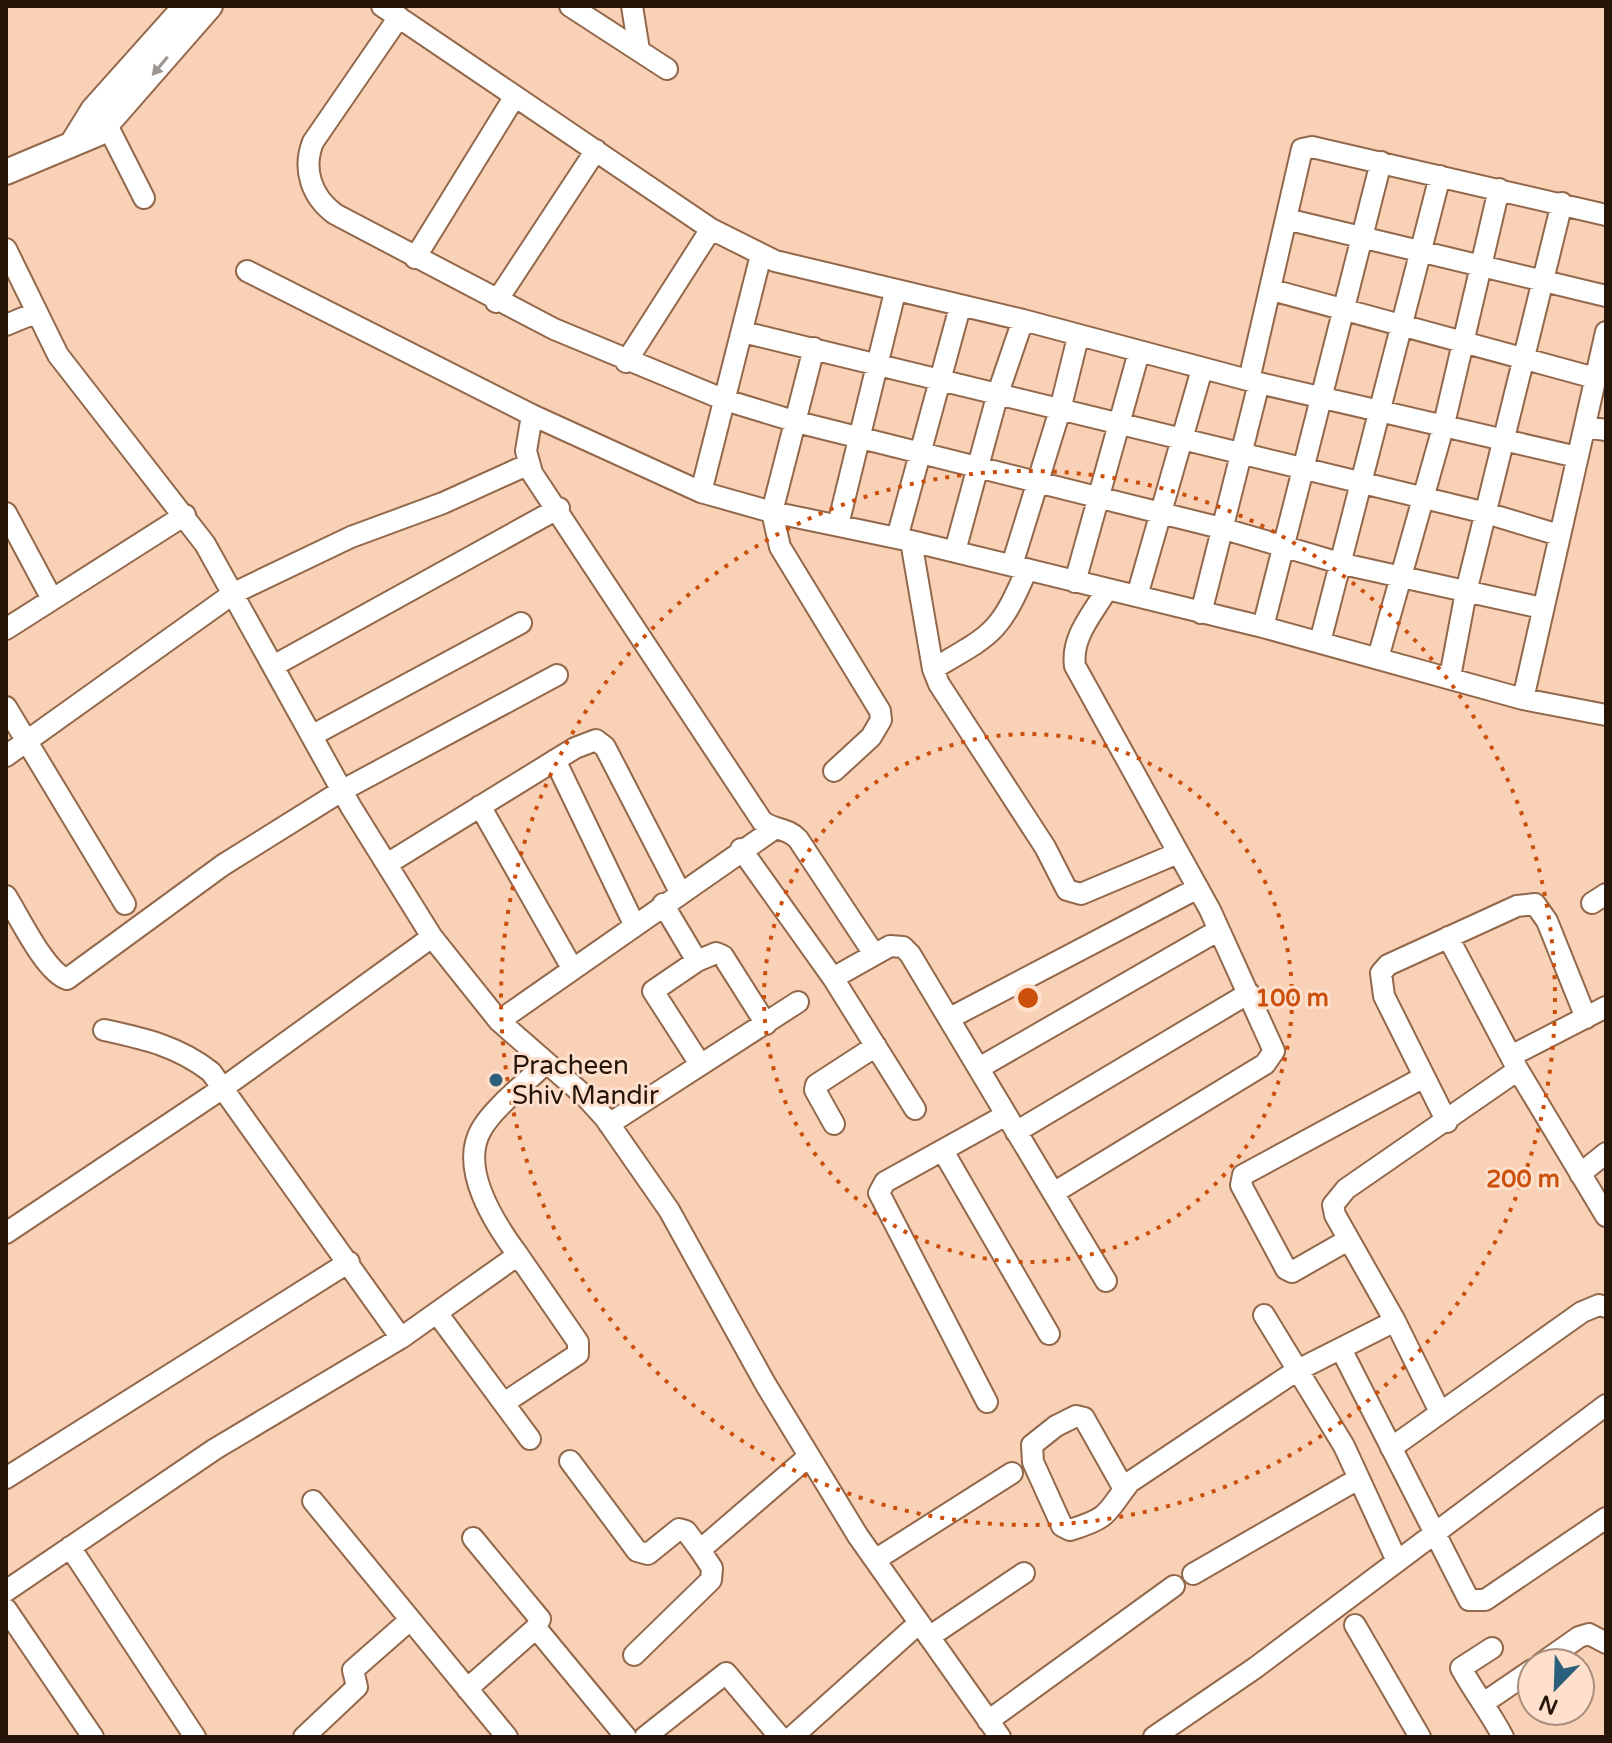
<svg xmlns="http://www.w3.org/2000/svg" width="1612" height="1743" viewBox="0 0 1612 1743" font-family="'Varela Round',sans-serif">
	<style>
		.lines { fill: none; stroke-linecap: round; stroke-linejoin: round }
		.minor-casing { stroke: #93684a; stroke-width: 24 }
		.tertiary-casing { stroke: #93684a; stroke-width: 28 }
		.minor { stroke: #fff; stroke-width: 20 }
		.tertiary { stroke: #fff; stroke-width: 24 }
		.oneway { fill: #9d9590 }
		.ring { fill: none; stroke: #cb4f0b; stroke-width: 4; stroke-dasharray: 4 8 }
		.poi-dot { fill: #2b5f7b; stroke: #ffe0cd; stroke-width: 3 }
		.labels { text-anchor: middle; dominant-baseline: central; stroke-width: 6; stroke-linejoin: round; paint-order: stroke }
		.poi-label { font-size: 26px; fill: #251408; stroke: #ffe0cd; text-anchor: start }
		.centre { fill: #cb4f0b; stroke: #ffe0cd; stroke-width: 4 }
		.ring-label { font-size: 24px; text-anchor: middle; font-weight: bold; fill: #cb4f0b; stroke: #ffe0cd; stroke-width: 6; stroke-linejoin: round; paint-order: stroke }
	</style>
	<rect width="100%" height="100%" fill="#f8d1b7"/>
	<g class="lines">
		<defs>
			<path id="minor" d="M 382,6 L 711,229 L 775,261 L 1023,320 L 1259,383 L 1577,457
				M 570,6 L 667,69
				M 632,6 L 639,50
				M 399,17 L 313,142 C 302,170 312,197 335,214 L 554,329 L 725,400 L 797,422 L 1221,528 L 1343,564 L 1542,608
				M 107,125 L 144,198
				M 1286,219 L 1606,296
				M 6,249 L 58,355 L 205,544 L 351,807 L 432,937 L 499,1021 L 586,1097 L 605,1118 L 669,1210 L 766,1385 L 858,1536 L 1000,1737
				M 415,258 L 515,96
				M 247,271 L 532,415 L 701,492 L 772,512 L 911,541 L 1263,627 L 1523,699 L 1606,715
				M 1272,290 L 1595,378
				M 496,302 L 596,150
				M 6,325 L 35,313
				M 743,332 L 1486,513 L 1559,535
				M 814,348 L 772,512 L 780,547 L 880,711 L 881,720 L 871,737 L 834,771
				M 626,362 L 711,229
				M 1249,380 L 1302,149 L 1312,147 L 1606,215
				M 532,415 L 526,451 L 532,473 L 762,821 C 774,831 787,827 798,839 L 874,954
				M 1585,427 L 1606,430
				M 701,492 L 761,255
				M 6,513 L 52,599
				M 838,525 L 895,292
				M 897,538 L 960,307
				M 911,541 L 933,669 L 939,684 L 1045,847 L 1067,890 L 1081,894 L 1178,853
				M 955,551 L 998,393 L 1023,320
				M 1012,565 L 1060,410 L 1078,337
				M 1075,582 L 1139,352
				M 1137,596 L 1202,369
				M 1201,613 L 1259,383
				M 1263,627 L 1381,162
				M 6,629 L 185,515
				M 1320,642 L 1440,176
				M 1378,658 L 1444,424 L 1499,189
				M 275,665 L 559,508
				M 933,669 C 992,634 999,635 1027,569
				M 1450,677 L 1466,592 L 1562,203
				M 1523,699 L 1606,332
				M 6,707 L 125,904
				M 313,735 L 521,623
				M 6,756 L 234,593 L 351,537 L 443,503 L 529,464
				M 555,760 L 634,924
				M 480,806 L 572,968
				M 741,849 L 833,978 L 915,1109
				M 387,864 L 575,748 L 596,740 L 605,747 L 680,892
				M 6,896 C 19,916 45,972 67,979 L 223,865 L 343,790 L 557,675
				M 1592,903 L 1606,894
				M 663,904 L 697,961
				M 1448,937 L 1518,1070 L 1606,1216
				M 833,978 L 890,946 L 903,947 L 910,954 L 1106,1281
				M 950,1018 L 1198,888
				M 499,1021 L 774,829
				M 104,1030 C 145,1039 178,1046 211,1072 L 401,1338
				M 1511,1056 L 1606,1007
				M 700,1064 L 653,991 L 697,961 L 716,953 L 723,956 L 766,1024
				M 979,1068 L 1219,930
				M 1447,1122 L 1384,996 L 1381,973 L 1388,965 L 1517,906 L 1535,904 L 1547,921 L 1586,1018
				M 609,1124 L 798,1002
				M 834,1124 L 815,1090 L 816,1085 L 876,1046
				M 1016,1132 L 1249,993
				M 943,1151 L 1049,1334
				M 1580,1174 L 1606,1153
				M 1055,1192 L 1265,1064 L 1274,1051 L 1210,910 L 1075,666 C 1071,637 1092,615 1106,591
				M 6,1233 L 223,1088 L 432,937
				M 1348,1240 L 1292,1272 L 1286,1269 L 1241,1185 L 1243,1175 L 1424,1077
				M 437,1313 L 530,1439
				M 1264,1315 L 1344,1446 L 1397,1561
				M 1341,1349 L 1469,1600 L 1485,1600 L 1606,1518
				M 987,1402 L 879,1193 L 885,1182 L 1006,1115
				M 504,1403 L 578,1354 L 578,1342 L 518,1255
				M 1440,1412 L 1395,1321 L 1335,1215 L 1333,1205 L 1346,1189 L 1518,1070
				M 1391,1448 L 1582,1312 L 1599,1305 L 1606,1307
				M 570,1461 L 637,1551 L 648,1554 L 679,1529 L 686,1531 L 700,1550
				M 6,1478 L 349,1262
				M 1124,1489 L 1084,1418 L 1076,1416 L 1056,1426 L 1032,1445 L 1033,1462 L 1062,1526 L 1070,1530 C 1112,1517 1105,1513 1130,1482 L 1296,1371 L 1395,1321
				M 313,1501 L 507,1737
				M 70,1547 L 195,1737
				M 875,1560 L 1012,1473
				M 1193,1574 L 1358,1479
				M 6,1591 L 215,1449 L 401,1338 L 518,1255 C 495,1224 459,1169 481,1130 C 493,1108 528,1081 546,1063
				M 6,1609 L 93,1737
				M 1355,1625 L 1420,1737
				M 536,1628 L 626,1737
				M 929,1637 L 1024,1573
				M 1492,1648 L 1461,1668 C 1474,1692 1490,1712 1503,1737
				M 634,1655 L 711,1580 L 712,1568 L 700,1550 L 808,1457
				M 1542,1663 L 1579,1637 L 1589,1634 L 1606,1643
				M 467,1689 L 536,1628 L 540,1619 L 473,1538
				M 1485,1702 L 1532,1670
				M 988,1721 L 1174,1586
				M 304,1737 L 357,1687 L 353,1670 L 410,1620
				M 645,1737 L 726,1673 L 780,1737
				M 792,1737 L 919,1623
				M 1154,1737 L 1255,1668 L 1606,1405"/>
			<path id="tertiary" d="M 72,144 L 93,110 L 186,6
				M 6,172 L 99,133 L 210,6"/>
		</defs>
		<use href="#minor" class="minor-casing"/>
		<use href="#tertiary" class="tertiary-casing"/>
		<use href="#minor" class="minor"/>
		<use href="#tertiary" class="tertiary"/>
	</g>
	<defs><path id="oneway-solid" d="M-6-.8H1V-3.2L6.5 0L1 3.2V.8H-6Z" transform="scale(2)"/></defs>
	<use class="oneway" href="#oneway-solid" transform="translate(160 66) rotate(130)"/>
	<g class="ring">
		<circle cx="1028" cy="998" r="264"/>
		<circle cx="1028" cy="998" r="527"/>
	</g>
	<circle class="poi-dot" cx="496" cy="1080" r="8"/>
	<g class="labels">
		<g class="poi-label">
			<text x="512" y="1065">Pracheen<tspan x="512" dy="30">Shiv Mandir</tspan></text>
		</g>
	</g>
	<circle cx="1028" cy="998" r="12" class="centre"/>
	<g class="ring-label">
		<text x="1292" y="1006">100 m</text>
		<text x="1523" y="1187">200 m</text>
	</g>
	<rect width="1612" height="1743" fill="none" stroke="#251408" stroke-width="16"/>
	<g transform="translate(1556 1687) rotate(203)"><circle r="38" fill="#ffe0cd" stroke="#a88e7e" stroke-width="2"/>
	<path d="M0-6L14 30L0 20L-14 30Z" fill="#2b5f7b"/>
	<text y="-12" font-size="22" font-weight="bold" text-anchor="middle" fill="#251408">N</text>
	</g>
</svg>
